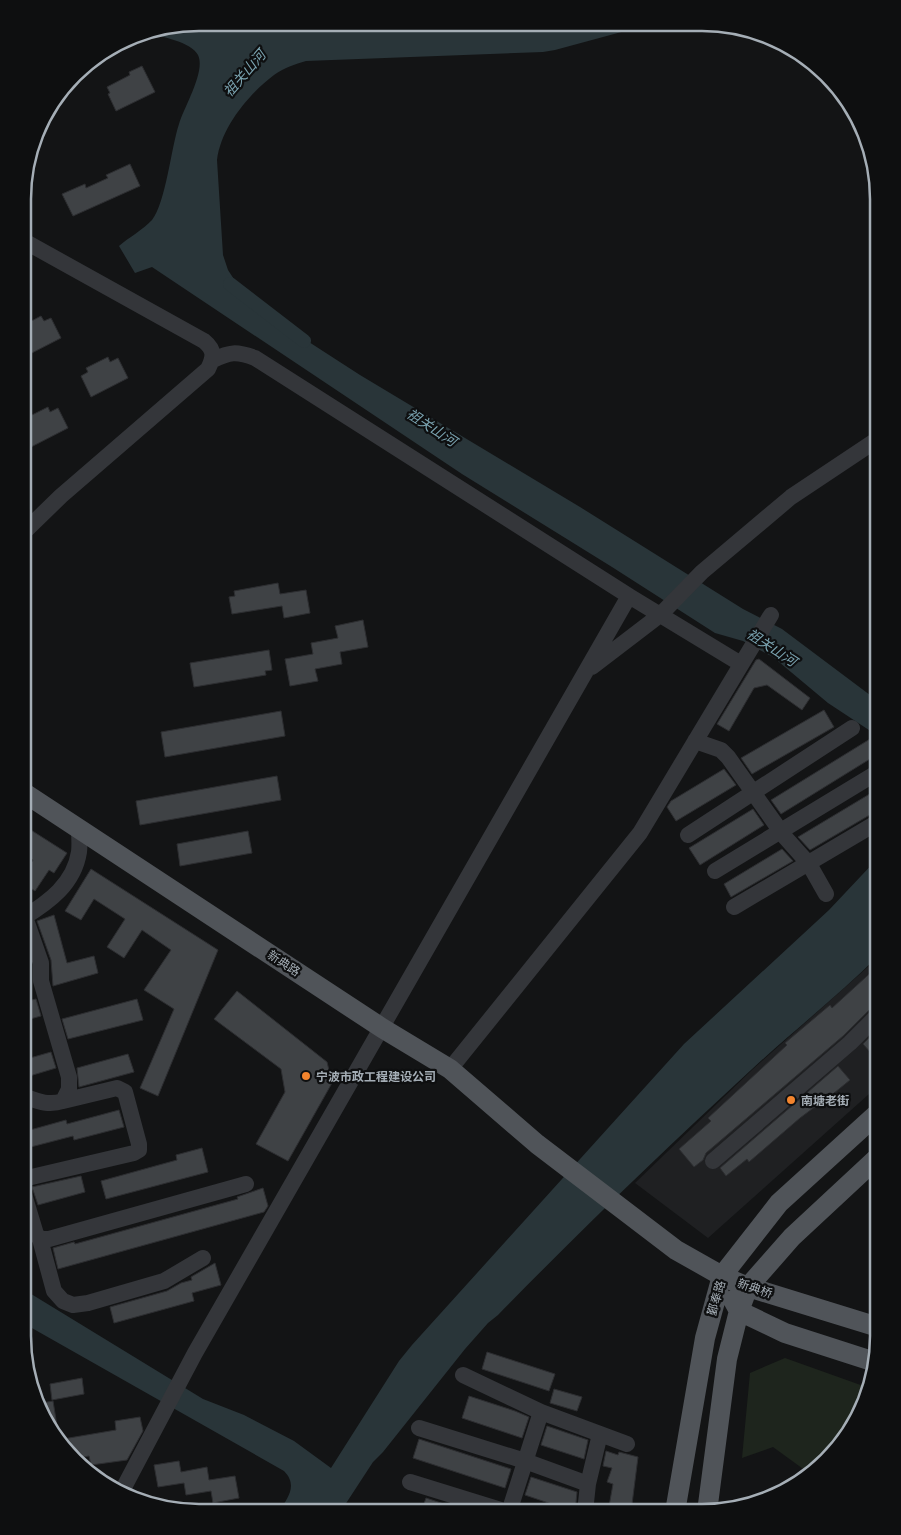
<svg xmlns="http://www.w3.org/2000/svg" width="901" height="1535" viewBox="0 0 901 1535" font-family="Lato,'Noto Sans SC',sans-serif">
	<style>
		.built { fill: #1f2022 }
		.green { fill: #1e251d }
		.water { fill: #293539 }
		.lines { fill: none; stroke-linecap: round; stroke-linejoin: round }
		.canal { stroke: #293539; stroke-width: 14 }
		.building { fill: #3f4245; stroke: #2d2e31 }
		.minor { stroke: #34363a; stroke-width: 16 }
		.major { stroke: #505459; stroke-width: 20 }
		.poi-dot { fill: #f3842d; stroke: #0e0f10; stroke-width: 2 }
		.labels { text-anchor: middle; dominant-baseline: central; stroke-width: 4.5; stroke-linejoin: round; paint-order: stroke }
		.street-label { font-size: 12px; fill: #a5aeb6; stroke: #0e0f10 }
		.poi-label { font-size: 12px; font-weight: bold; fill: #a5aeb6; stroke: #0e0f10; text-anchor: start }
		.water-label { font-size: 14px; font-style: italic; fill: #7ba4b1; stroke: #0e0f10 }
		.rim { fill: none; stroke: #a5aeb6; stroke-width: 2.5 }
	</style>
	<rect width="100%" height="100%" fill="#131415"/>
	<path class="built" d="M 878,958 L 878,1086 L 708,1238 L 635,1183 L 753,1069 Z"/>
	<path class="green" d="M 785,1358 L 869,1388 L 865,1403 L 842,1443 L 806,1471 L 773,1447 L 742,1458 L 750,1373 Z"/>
	<path class="water" d="M 199,23 L 651,24 L 555,50 L 543,52 L 306,61 C 295,64 284,68 274,75 C 249,94 221,127 217,160 L 223,255 L 228,270 L 250,304 L 360,375 L 580,507 L 743,609 L 782,629 L 878,701 L 878,736 L 828,703 L 773,657 L 743,641 L 715,633 L 612,567 L 462,474 L 152,267 L 135,273 L 119,246 C 128,238 144,229 152,220 C 166,202 171,148 179,124 C 184,107 206,71 198,55 C 192,42 159,36 146,33 Z
		M 878,858 L 878,956 C 838,996 793,1031 751,1070 C 665,1149 580,1231 498,1315 L 488,1323 L 465,1349 L 383,1452 L 373,1462 L 341,1511 L 279,1511 C 288,1498 298,1485 284,1471 L 23,1323 L 23,1289 L 203,1399 L 244,1415 L 294,1441 L 331,1468 L 399,1361 L 412,1345 L 684,1044 L 829,910 Z"/>
	<g class="lines">
		<path class="canal" d="M 230,284 L 304,341"/>
	</g>
	<path class="building" d="M 142,66 L 155,92 L 116,111 L 108,94 L 110,93 L 107,87 L 130,75 L 129,72 Z
		M 130,164 L 140,186 L 73,216 L 62,194 L 85,184 L 86,188 L 108,178 L 106,175 Z
		M 41,316 L 44,321 L 51,318 L 61,338 L 24,357 L 24,325 Z
		M 108,357 L 110,362 L 118,358 L 128,378 L 91,397 L 81,376 L 88,372 L 86,368 Z
		M 48,407 L 50,412 L 58,408 L 68,428 L 31,447 L 24,432 L 24,424 L 28,422 L 26,418 Z
		M 278,583 L 280,594 L 306,590 L 310,613 L 284,618 L 282,606 L 232,614 L 229,597 L 235,596 L 234,591 Z
		M 363,620 L 368,647 L 340,652 L 342,664 L 315,669 L 318,681 L 290,686 L 285,659 L 313,654 L 311,643 L 338,638 L 335,626 Z
		M 269,650 L 272,670 L 265,671 L 266,675 L 194,687 L 190,663 Z
		M 759,659 L 810,698 L 802,710 L 767,685 L 754,688 L 729,731 L 717,724 L 756,660 Z
		M 824,710 L 834,727 L 752,774 L 741,758 Z
		M 281,711 L 285,736 L 165,757 L 161,732 Z
		M 870,739 L 878,754 L 781,814 L 771,800 Z
		M 724,769 L 736,785 L 676,821 L 667,807 L 671,801 Z
		M 277,776 L 281,800 L 140,825 L 136,801 Z
		M 878,789 L 878,812 L 873,813 L 810,850 L 798,837 Z
		M 753,809 L 764,825 L 700,865 L 689,848 Z
		M 23,825 L 67,853 L 54,873 L 49,870 L 35,891 L 32,889 L 23,903 L 23,876 L 33,860 L 23,854 Z
		M 248,831 L 252,853 L 180,866 L 177,844 Z
		M 782,849 L 793,861 L 731,897 L 724,884 Z
		M 91,869 L 218,950 L 158,1096 L 140,1088 L 174,1009 L 144,990 L 171,950 L 142,930 L 124,958 L 107,947 L 125,919 L 94,899 L 81,920 L 65,911 Z
		M 54,915 L 67,963 L 94,956 L 98,973 L 53,986 L 51,960 L 37,921 Z
		M 878,966 L 878,1005 L 871,1008 L 843,1036 L 706,1153 L 703,1160 L 694,1167 L 679,1149 L 711,1121 L 708,1118 L 787,1045 L 785,1043 L 830,1005 L 832,1008 Z
		M 237,991 L 327,1062 L 332,1083 L 288,1161 L 256,1144 L 285,1092 L 281,1069 L 214,1019 Z
		M 36,999 L 41,1016 L 23,1021 L 23,1002 Z
		M 137,999 L 143,1020 L 68,1039 L 62,1019 Z
		M 878,1029 L 878,1061 L 863,1044 Z
		M 51,1052 L 56,1068 L 23,1078 L 23,1060 Z
		M 128,1054 L 134,1072 L 79,1087 L 77,1068 Z
		M 838,1066 L 850,1080 L 817,1107 L 816,1106 L 800,1118 L 749,1162 L 747,1159 L 726,1176 L 720,1168 Z
		M 119,1110 L 124,1127 L 74,1140 L 73,1136 L 23,1149 L 23,1132 L 66,1120 L 67,1124 Z
		M 202,1148 L 208,1172 L 106,1199 L 101,1181 L 177,1160 L 176,1155 Z
		M 81,1176 L 85,1192 L 38,1205 L 32,1187 Z
		M 263,1188 L 268,1206 L 264,1212 L 58,1269 L 53,1248 L 74,1242 L 75,1244 L 238,1199 L 237,1197 Z
		M 215,1263 L 221,1285 L 192,1293 L 194,1301 L 114,1323 L 110,1307 L 167,1291 L 181,1283 L 192,1280 L 191,1277 Z
		M 487,1352 L 555,1374 L 549,1391 L 482,1369 Z
		M 82,1378 L 84,1394 L 52,1400 L 50,1384 Z
		M 554,1389 L 582,1397 L 577,1411 L 550,1403 Z
		M 469,1396 L 515,1411 L 529,1417 L 522,1438 L 462,1418 Z
		M 53,1401 L 58,1432 L 36,1404 Z
		M 140,1417 L 143,1431 L 127,1460 L 91,1465 L 89,1456 L 78,1458 L 63,1439 L 116,1430 L 115,1421 Z
		M 547,1426 L 588,1440 L 584,1459 L 541,1445 Z
		M 419,1439 L 511,1469 L 505,1488 L 413,1458 Z
		M 606,1451 L 618,1455 L 619,1452 L 638,1457 L 631,1512 L 608,1512 L 613,1484 L 607,1482 L 612,1468 L 603,1466 Z
		M 179,1461 L 181,1472 L 207,1467 L 209,1480 L 235,1476 L 239,1498 L 213,1503 L 211,1491 L 186,1495 L 184,1483 L 158,1487 L 154,1465 Z
		M 531,1477 L 577,1492 L 575,1512 L 525,1495 Z
		M 426,1498 L 462,1510 L 462,1512 L 421,1512 Z"/>
	<g class="lines">
		<path class="minor" d="M 213,360 C 230,352 236,351 255,358 L 629,596
			M 24,532 L 61,496 L 208,369 C 214,357 215,350 204,341 L 24,241
			M 592,667 L 660,615 L 702,572 L 791,497 L 878,439
			M 695,741 L 721,750 L 728,757 L 784,836 L 809,864 L 826,894
			M 688,835 L 852,728
			M 715,871 L 878,772
			M 734,907 L 878,822
			M 23,918 C 49,902 74,884 79,852 C 80,844 79,836 79,829
			M 450,1069 L 640,833 L 771,615
			M 23,1096 C 37,1101 48,1106 63,1101 L 69,1089 L 69,1077 L 41,981 L 41,963 L 25,917
			M 713,1161 L 850,1043 L 878,1015
			M 23,1179 L 134,1153 L 139,1150 L 139,1144 L 125,1092 L 117,1088 L 63,1101
			M 23,1191 L 36,1234 L 40,1239 L 49,1239 L 246,1184
			M 40,1239 L 54,1291 L 63,1301 L 73,1305 L 88,1303 L 164,1281 L 203,1258
			M 463,1375 L 541,1412 L 627,1444
			M 419,1428 L 525,1461 L 588,1484
			M 410,1482 L 507,1512
			M 123,1489 L 195,1353 L 629,596 L 741,664
			M 509,1512 L 541,1412
			M 585,1512 L 588,1484 L 600,1434"/>
		<path class="major" d="M 23,792 L 382,1028 L 450,1069 L 537,1144 L 676,1250 L 722,1276 L 748,1287 L 878,1327
			M 733,1300 L 739,1311 L 785,1333 L 875,1362
			M 675,1512 L 705,1338 L 722,1276 L 779,1203 L 878,1113
			M 707,1512 L 727,1359 L 739,1311 L 748,1287 L 792,1237 L 878,1157"/>
	</g>
	<g class="poi-dot">
		<circle cx="306" cy="1076" r="5"/>
		<circle cx="791" cy="1100" r="5"/>
	</g>
	<g class="labels">
		<g class="street-label">
			<text transform="translate(284 963) rotate(33)">新典路</text>
			<text transform="translate(755 1288) rotate(19)">新典桥</text>
			<text transform="translate(716 1298) rotate(-74)">鄞奉路</text>
		</g>
		<g class="poi-label">
			<text x="316" y="1076">宁波市政工程建设公司</text>
			<text x="801" y="1100">南塘老街</text>
		</g>
		<g class="water-label">
			<text transform="translate(244 73) rotate(-49)">祖关山河</text>
			<text transform="translate(432 427) rotate(33)">祖关山河</text>
			<text transform="translate(772 647) rotate(33)">祖关山河</text>
		</g>
	</g>
	<path d="M0 0H901V1535H0ZM199 31H702A168 168 0 0 1 870 199V1336A168 168 0 0 1 702 1504H199A168 168 0 0 1 31 1336V199A168 168 0 0 1 199 31Z" fill="#0e0f10" fill-rule="evenodd"/>
	<path class="rim" d="M199 31H702A168 168 0 0 1 870 199V1336A168 168 0 0 1 702 1504H199A168 168 0 0 1 31 1336V199A168 168 0 0 1 199 31Z"/>
</svg>
